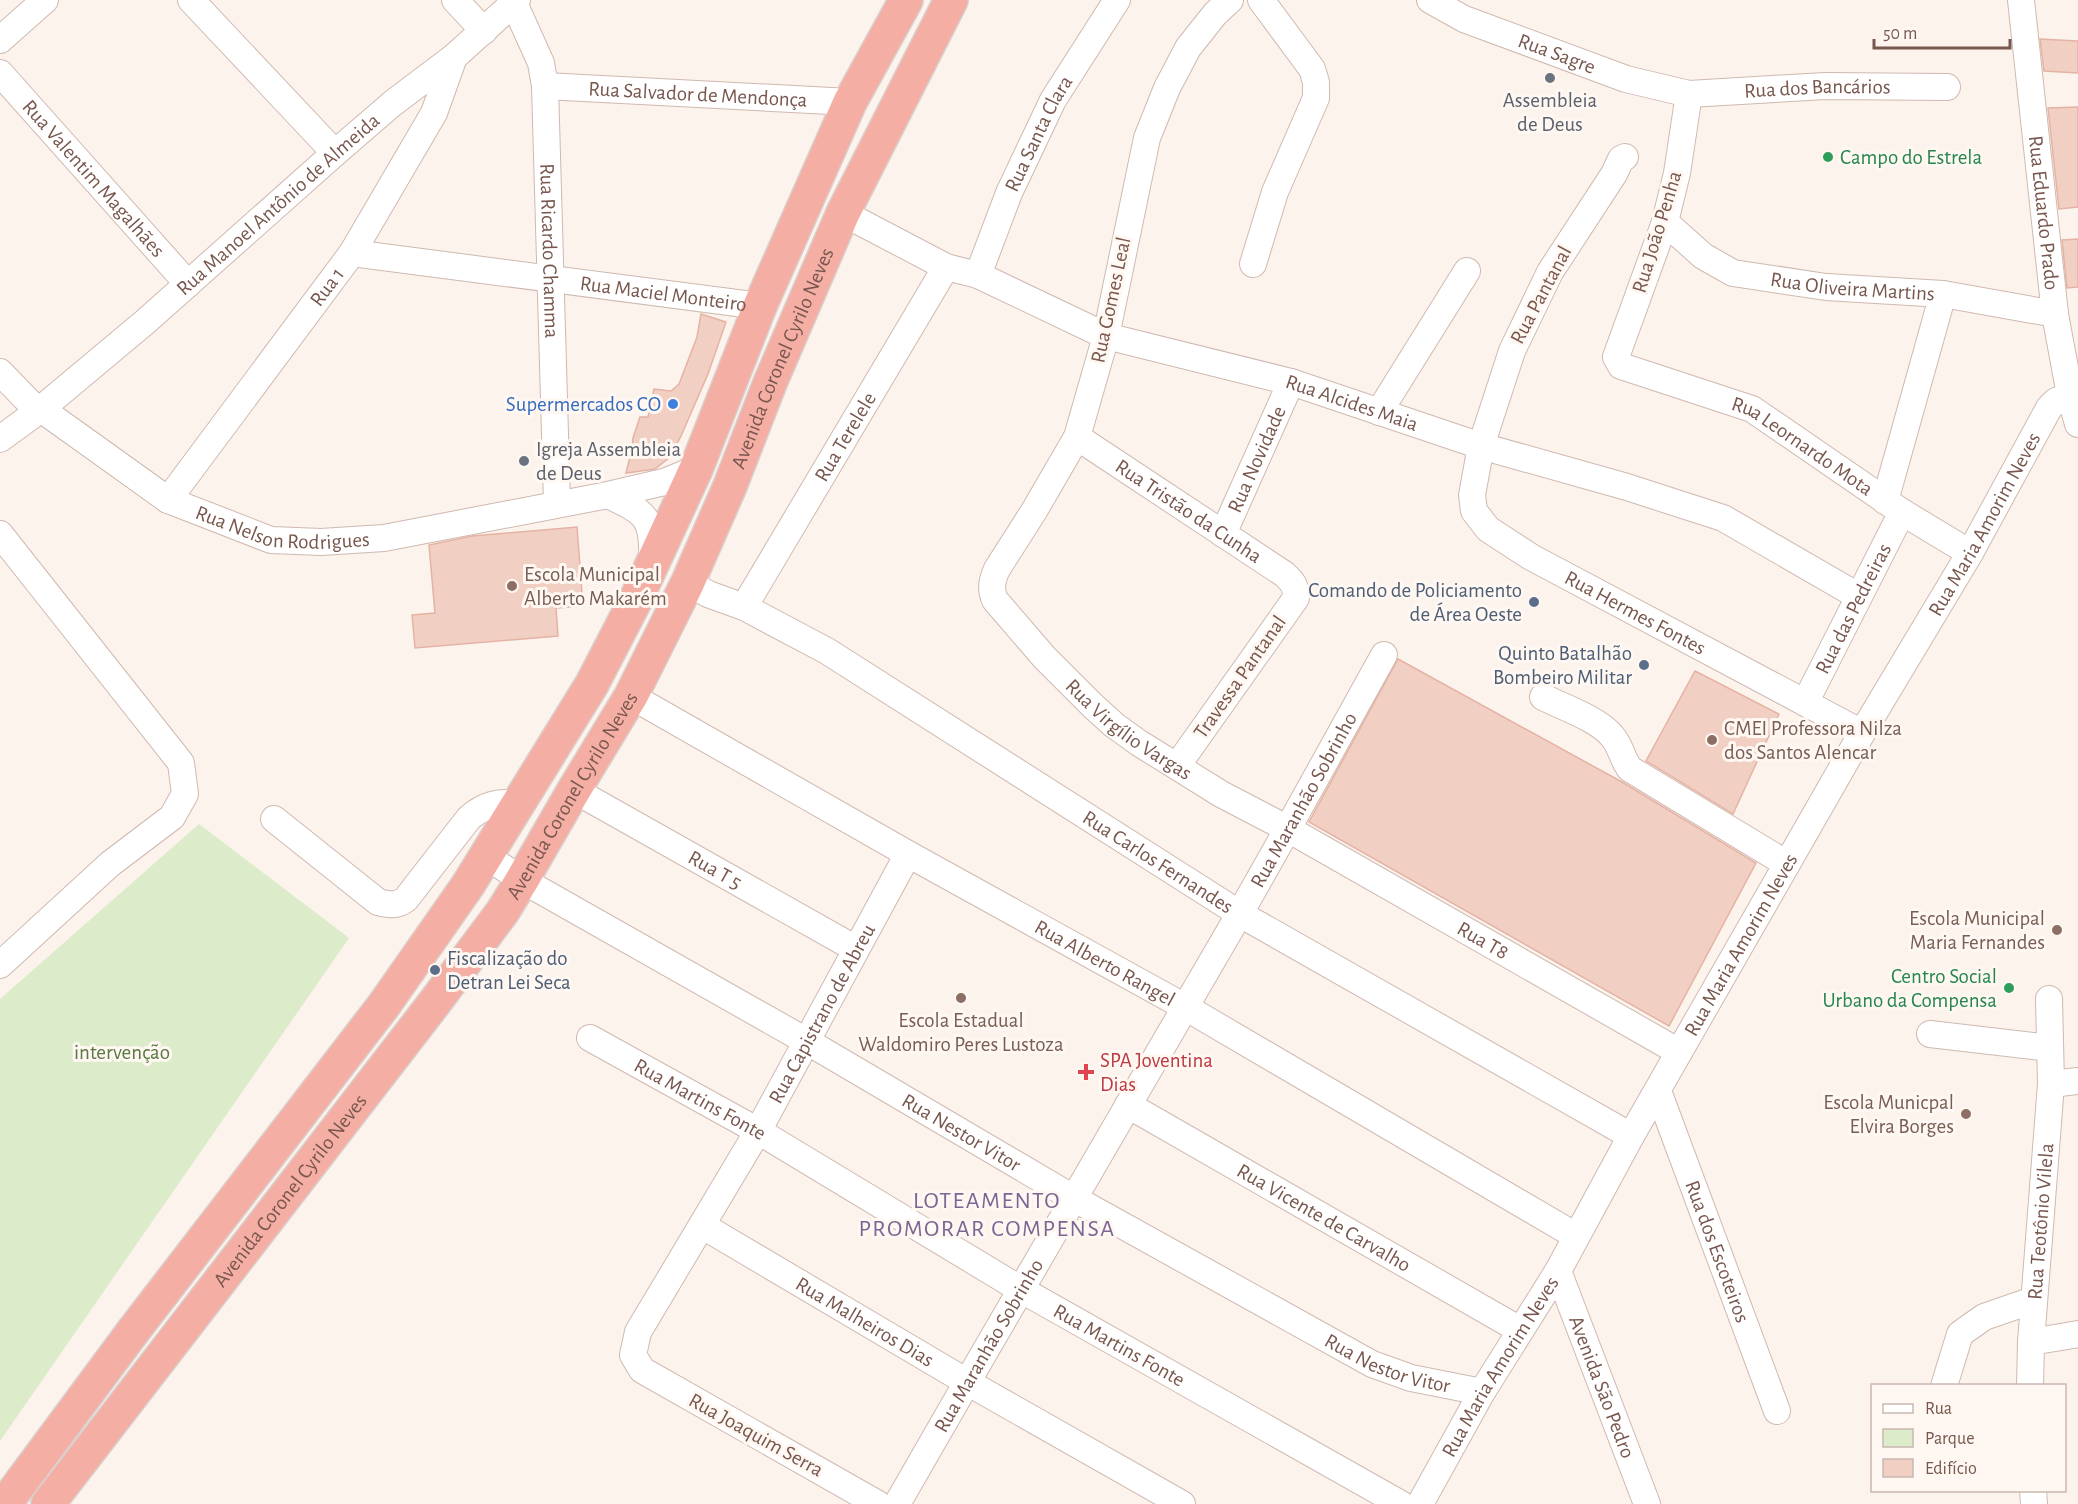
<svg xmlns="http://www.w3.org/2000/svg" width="2078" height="1504" viewBox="0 0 2078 1504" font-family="'Alegreya Sans',sans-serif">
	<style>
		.green { fill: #dcebc9 }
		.building { fill: #f2cfc3; stroke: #e4b3a4; stroke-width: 1.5 }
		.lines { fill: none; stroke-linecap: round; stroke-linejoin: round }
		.minor-casing { stroke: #cfb9b0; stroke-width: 28 }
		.highway-casing { stroke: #d9d0cd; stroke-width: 36 }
		.minor { stroke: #fff; stroke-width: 26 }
		.highway { stroke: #f5aea4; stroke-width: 33 }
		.worship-dot { fill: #6b7280; stroke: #fff8f2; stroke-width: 2 }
		.leisure-dot { fill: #2e9e5b; stroke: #fff8f2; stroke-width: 2 }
		.shop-dot { fill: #3f7fe0; stroke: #fff8f2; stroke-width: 2 }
		.education-dot { fill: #8d6e63; stroke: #fff8f2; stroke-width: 2 }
		.service-dot { fill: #5c6f8a; stroke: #fff8f2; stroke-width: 2 }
		.health-dot { fill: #e0444e; stroke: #fff8f2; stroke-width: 2 }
		.labels { text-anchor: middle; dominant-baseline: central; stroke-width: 6; stroke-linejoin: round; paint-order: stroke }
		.street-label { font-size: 21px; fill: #78574e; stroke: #fff8f2 }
		.worship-label { font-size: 21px; fill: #5b616d; stroke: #fff8f2 }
		.leisure-label { font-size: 21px; fill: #27864d; stroke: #fff8f2; text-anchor: start }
		.shop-label { font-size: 21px; fill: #366cbe; stroke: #fff8f2; text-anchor: end }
		.education-label { font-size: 21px; fill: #785e54; stroke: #fff8f2; text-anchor: start }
		.service-label { font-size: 21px; fill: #4e5e75; stroke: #fff8f2; text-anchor: end }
		.park-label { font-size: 21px; fill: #5a7842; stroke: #fff8f2 }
		.health-label { font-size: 21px; fill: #be3a42; stroke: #fff8f2; text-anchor: start }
		.quarter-label { font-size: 24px; letter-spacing: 1.5px; fill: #7d6693; stroke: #fff8f2 }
	</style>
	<rect width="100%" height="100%" fill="#fcf3ec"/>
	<path class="green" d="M 199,824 L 349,938 L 0,1441 L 0,999 Z"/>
	<path class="building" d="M 2040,39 L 2078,41 L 2078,73 L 2044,71 Z
		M 2078,107 L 2078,207 L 2059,209 L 2048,108 Z
		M 2078,239 L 2078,287 L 2067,288 L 2062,240 Z
		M 701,314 L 726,322 L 708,374 L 681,436 L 670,457 L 655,469 L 626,473 L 632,449 L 633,438 L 640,417 L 648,417 L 654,389 L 671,391 L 679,384 L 697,337 Z
		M 577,527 L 583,606 L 556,608 L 558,636 L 415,648 L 412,615 L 435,613 L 429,545 L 472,536 Z
		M 1398,659 L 1622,782 L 1756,863 L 1669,1026 L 1309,822 Z
		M 1695,671 L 1779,714 L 1733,814 L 1646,761 Z"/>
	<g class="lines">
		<defs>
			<g id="minor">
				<path d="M 191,0 L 335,153"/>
				<path d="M 455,0 L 484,31"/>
				<path id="s1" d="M 1230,0 L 1215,14 L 1188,48 L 1167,88 L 1147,138 L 1106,336 L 1077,437 L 1034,511 L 997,569 C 992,580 990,589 995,600 L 1044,657 L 1093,706 L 1114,725 L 1139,743 L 1221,794 L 1288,829 L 1679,1052"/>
				<path id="s2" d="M 1430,0 L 1464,19 L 1626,79 L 1689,94 L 1825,86 L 1947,87"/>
				<path id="s3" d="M 2021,0 L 2055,314 L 2070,395 L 2078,424"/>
				<path id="s4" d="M 514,3 L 541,63 L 545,86 L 557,504"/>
				<path d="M 0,40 L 45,0"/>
				<path id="s5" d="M 0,73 L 188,284"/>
				<path id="s6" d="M 545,86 L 850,102"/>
				<path id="s7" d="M 1689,94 L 1677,173 L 1665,222 L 1616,357 L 1621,366 L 1752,409 L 1902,512 L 1970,553"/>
				<path id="s8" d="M 1625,157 L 1621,159 L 1614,174 L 1550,272 L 1512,351 L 1481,446 L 1472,495 L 1474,511 L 1488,529 L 1531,557 L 1862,733"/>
				<path id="s9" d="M 843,213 L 946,267 L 978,275 L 1106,336 L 1291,382 L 1481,446 L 1627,487 L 1723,518 L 1858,596"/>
				<path id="s10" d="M 1665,222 L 1703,256 L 1733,273 L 1826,287 L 1943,294 L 2055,314"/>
				<path id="s11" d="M 352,253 L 760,306"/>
				<path d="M 1253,264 L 1275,192 L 1316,98 L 1316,82 L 1312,69 L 1261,0"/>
				<path id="s12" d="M 978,275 L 1009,193 L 1053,100 L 1117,0"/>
				<path id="s13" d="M 0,372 L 31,404 L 41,409 L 168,500 L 271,540 L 321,542 L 384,538 L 608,495 L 664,482 L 696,469"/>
				<path d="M 1379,412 L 1467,271"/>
				<path id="s14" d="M 1077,437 L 1284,574 C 1293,582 1296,586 1296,598 L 1177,766"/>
				<path id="s15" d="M 0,439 L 41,409 L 145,322 L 335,153 L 393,103 L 454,57 L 517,0"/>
				<path d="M 608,495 C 646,513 654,517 652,562"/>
				<path id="s16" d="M 168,500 L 352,253 L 434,113 L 454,57"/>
				<path d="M 1885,501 L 1943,294"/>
				<path d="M 0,534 L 181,763 L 185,794 L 172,817 L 110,864 L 0,965"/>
				<path id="s17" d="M 1223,534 L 1291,382"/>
				<path id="s18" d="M 688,582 L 708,594 L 744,607 L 827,651 L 1240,914 L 1631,1136"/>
				<path id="s19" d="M 744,607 L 946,267"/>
				<path id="s20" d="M 631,696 L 908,854 L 1185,1007 L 1576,1236"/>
				<path d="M 1543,697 C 1563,707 1598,719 1612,736 C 1621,746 1622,759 1630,769 L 1787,864"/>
				<path id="s21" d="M 1805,703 L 1902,512"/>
				<path id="s22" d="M 574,790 L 856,949"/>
				<path d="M 274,819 L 378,902 C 389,905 397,906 406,899 L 469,818 C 484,805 498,801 518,804"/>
				<path id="s23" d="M 486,856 L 522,880 L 808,1042 L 1075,1199 L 1372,1364 L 1411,1378 L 1482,1392"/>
				<path d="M 2049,999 L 2051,1084"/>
				<path d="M 1930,1034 L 2050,1048"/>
				<path id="s24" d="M 590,1038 L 758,1131 L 1020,1289 L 1401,1504"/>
				<path id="s25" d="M 1658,1091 L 1777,1411"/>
				<path id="s26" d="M 1128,1105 L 1520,1330"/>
				<path id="s27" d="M 703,1226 L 967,1382 L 1182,1504"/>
				<path id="s28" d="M 1558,1271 L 1647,1504"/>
				<path d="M 2031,1342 L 2078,1334"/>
				<path d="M 1944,1386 L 1960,1334 L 1984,1317 L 2033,1300"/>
				<path id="s29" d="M 2030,1386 L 2031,1342 L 2051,1084 L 2078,1081"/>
				<path d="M 2033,1490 L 2034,1504"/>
				<path id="s30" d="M 878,1504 L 642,1370 L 633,1355 L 638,1332 L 758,1131 L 908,854"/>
				<path id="s31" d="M 897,1504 C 1010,1306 1127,1110 1240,913 C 1289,828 1336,741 1384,655"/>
				<path id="s32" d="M 1420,1504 L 1482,1392 L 1558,1271 L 1631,1136 L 1862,733 L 1970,553 L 2049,408 L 2056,401 L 2070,395"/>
			</g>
			<g id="highway">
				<path d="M 5,1504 L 134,1330 L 384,1005 L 468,885 L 592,684 L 637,597 L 696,469 L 760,306 L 850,102 L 906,0"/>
				<path id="s33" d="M 48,1504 L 435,1002 L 503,911 L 522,880 L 574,790 L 631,696 L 688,582 L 730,486 L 770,383 L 843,213 L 951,0"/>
			</g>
		</defs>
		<use href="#minor" class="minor-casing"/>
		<use href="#highway" class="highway-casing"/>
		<use href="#minor" class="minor"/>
		<use href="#highway" class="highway"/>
	</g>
	<g class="worship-dot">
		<circle cx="1550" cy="78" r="6"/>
		<circle cx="524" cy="461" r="6"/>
	</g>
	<g class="leisure-dot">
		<circle cx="1828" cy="157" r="6"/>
		<circle cx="2009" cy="988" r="6"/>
	</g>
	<circle class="shop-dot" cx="673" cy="404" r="6"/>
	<g class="education-dot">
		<circle cx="512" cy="586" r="6"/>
		<circle cx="1712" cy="740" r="6"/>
		<circle cx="2057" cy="930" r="6"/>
		<circle cx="961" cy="998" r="6"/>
		<circle cx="1966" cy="1114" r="6"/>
	</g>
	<g class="service-dot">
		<circle cx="1534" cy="602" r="6"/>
		<circle cx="1644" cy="665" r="6"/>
		<circle cx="435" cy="970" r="6"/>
	</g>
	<path class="health-dot" d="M1083 1063h6v6h6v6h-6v6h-6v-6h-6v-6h6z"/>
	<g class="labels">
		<g class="street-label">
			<text stroke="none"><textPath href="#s2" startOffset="138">Rua Sagre</textPath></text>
			<text stroke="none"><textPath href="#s2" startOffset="405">Rua dos Bancários</textPath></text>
			<text stroke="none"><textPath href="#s6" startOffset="153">Rua Salvador de Mendonça</textPath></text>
			<text stroke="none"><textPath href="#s12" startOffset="154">Rua Santa Clara</textPath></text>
			<text stroke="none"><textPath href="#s5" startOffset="141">Rua Valentim Magalhães</textPath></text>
			<text stroke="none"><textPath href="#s15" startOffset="364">Rua Manoel Antônio de Almeida</textPath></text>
			<text stroke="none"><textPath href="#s3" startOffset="214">Rua Eduardo Prado</textPath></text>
			<text transform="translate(1657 232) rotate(-73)">Rua João Penha</text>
			<text stroke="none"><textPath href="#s4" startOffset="254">Rua Ricardo Chamma</textPath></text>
			<text stroke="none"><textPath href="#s10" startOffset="206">Rua Oliveira Martins</textPath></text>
			<text stroke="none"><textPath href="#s16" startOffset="266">Rua 1</textPath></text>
			<text stroke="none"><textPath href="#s11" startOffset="314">Rua Maciel Monteiro</textPath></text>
			<text transform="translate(1541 295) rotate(-62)">Rua Pantanal</text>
			<text transform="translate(1111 300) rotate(-78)">Rua Gomes Leal</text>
			<text stroke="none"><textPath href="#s33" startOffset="1368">Avenida Coronel Cyrilo Neves</textPath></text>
			<text stroke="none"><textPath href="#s9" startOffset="546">Rua Alcides Maia</textPath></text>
			<text stroke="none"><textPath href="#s19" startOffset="198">Rua Terelele</textPath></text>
			<text stroke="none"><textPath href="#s7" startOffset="484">Rua Leornardo Mota</textPath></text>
			<text stroke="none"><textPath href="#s17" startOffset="82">Rua Novidade</textPath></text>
			<text stroke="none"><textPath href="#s14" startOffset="134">Rua Tristão da Cunha</textPath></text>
			<text stroke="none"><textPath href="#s13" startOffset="332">Rua Nelson Rodrigues</textPath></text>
			<text stroke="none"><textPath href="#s32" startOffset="1131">Rua Maria Amorim Neves</textPath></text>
			<text stroke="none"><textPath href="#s21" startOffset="106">Rua das Pedreiras</textPath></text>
			<text stroke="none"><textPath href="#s8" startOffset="584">Rua Hermes Fontes</textPath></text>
			<text transform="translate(1240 677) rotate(-55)">Travessa Pantanal</text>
			<text stroke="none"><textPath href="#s1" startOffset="844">Rua Virgílio Vargas</textPath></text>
			<text stroke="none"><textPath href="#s33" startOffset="882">Avenida Coronel Cyrilo Neves</textPath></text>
			<text stroke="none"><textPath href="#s31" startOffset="813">Rua Maranhão Sobrinho</textPath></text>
			<text stroke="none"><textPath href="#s18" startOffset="548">Rua Carlos Fernandes</textPath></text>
			<text stroke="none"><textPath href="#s22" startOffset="162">Rua T 5</textPath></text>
			<text stroke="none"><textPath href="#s1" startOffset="1257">Rua T8</textPath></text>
			<text stroke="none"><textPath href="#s32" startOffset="645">Rua Maria Amorim Neves</textPath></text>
			<text stroke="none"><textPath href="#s20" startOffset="544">Rua Alberto Rangel</textPath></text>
			<text stroke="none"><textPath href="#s30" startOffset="680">Rua Capistrano de Abreu</textPath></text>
			<text stroke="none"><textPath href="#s24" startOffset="126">Rua Martins Fonte</textPath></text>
			<text stroke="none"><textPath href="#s23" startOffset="550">Rua Nestor Vitor</textPath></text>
			<text stroke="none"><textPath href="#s33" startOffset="396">Avenida Coronel Cyrilo Neves</textPath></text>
			<text stroke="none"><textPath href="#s26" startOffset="226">Rua Vicente de Carvalho</textPath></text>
			<text stroke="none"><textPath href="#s29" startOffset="165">Rua Teotônio Vilela</textPath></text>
			<text stroke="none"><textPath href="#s25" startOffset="171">Rua dos Escoteiros</textPath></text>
			<text stroke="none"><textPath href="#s27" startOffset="188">Rua Malheiros Dias</textPath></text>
			<text stroke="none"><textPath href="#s31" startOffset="183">Rua Maranhão Sobrinho</textPath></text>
			<text stroke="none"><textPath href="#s24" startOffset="612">Rua Martins Fonte</textPath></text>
			<text stroke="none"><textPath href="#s23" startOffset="1036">Rua Nestor Vitor</textPath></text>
			<text stroke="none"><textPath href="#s32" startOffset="159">Rua Maria Amorim Neves</textPath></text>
			<text stroke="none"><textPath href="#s28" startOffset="124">Avenida São Pedro</textPath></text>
			<text transform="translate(756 1435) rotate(29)">Rua Joaquim Serra</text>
		</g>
		<g class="worship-label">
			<text x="1550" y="100">Assembleia<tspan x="1550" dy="24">de Deus</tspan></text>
			<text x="536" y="449" text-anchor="start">Igreja Assembleia<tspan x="536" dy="24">de Deus</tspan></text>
		</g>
		<g class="leisure-label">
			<text x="1840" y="157">Campo do Estrela</text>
			<text x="1997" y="976" text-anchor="end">Centro Social<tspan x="1997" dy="24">Urbano da Compensa</tspan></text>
		</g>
		<g class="shop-label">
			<text x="661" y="404">Supermercados CO</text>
		</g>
		<g class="education-label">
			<text x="524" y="574">Escola Municipal<tspan x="524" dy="24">Alberto Makarém</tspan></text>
			<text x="1724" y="728">CMEI Professora Nilza<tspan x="1724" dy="24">dos Santos Alencar</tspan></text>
			<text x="2045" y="918" text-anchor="end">Escola Municipal<tspan x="2045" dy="24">Maria Fernandes</tspan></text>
			<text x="961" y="1020" text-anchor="middle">Escola Estadual<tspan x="961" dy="24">Waldomiro Peres Lustoza</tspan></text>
			<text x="1954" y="1102" text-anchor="end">Escola Municpal<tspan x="1954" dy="24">Elvira Borges</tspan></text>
		</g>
		<g class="service-label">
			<text x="1522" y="590">Comando de Policiamento<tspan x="1522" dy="24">de Área Oeste</tspan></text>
			<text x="1632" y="653">Quinto Batalhão<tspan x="1632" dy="24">Bombeiro Militar</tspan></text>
			<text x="447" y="958" text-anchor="start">Fiscalização do<tspan x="447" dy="24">Detran Lei Seca</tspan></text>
		</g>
		<g class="park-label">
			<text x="122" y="1052">intervenção</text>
		</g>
		<g class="health-label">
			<text x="1100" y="1060">SPA Joventina<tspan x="1100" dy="24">Dias</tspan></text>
		</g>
		<g class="quarter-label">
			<text x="987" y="1201">LOTEAMENTO<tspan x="987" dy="28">PROMORAR COMPENSA</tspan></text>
		</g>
	</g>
	<rect x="1871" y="1384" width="195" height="108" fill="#fff8f2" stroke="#c9b8b0" stroke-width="1.5"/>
	<rect x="1883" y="1404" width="30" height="9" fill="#ffffff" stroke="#c9b8b0" stroke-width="1.5"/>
	<text x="1925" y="1414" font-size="18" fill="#78574e">Rua</text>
	<rect x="1883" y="1429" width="30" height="18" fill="#dcebc9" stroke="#c9b8b0" stroke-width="1.5"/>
	<text x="1925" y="1444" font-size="18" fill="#78574e">Parque</text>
	<rect x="1883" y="1459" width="30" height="18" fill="#f2cfc3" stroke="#c9b8b0" stroke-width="1.5"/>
	<text x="1925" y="1474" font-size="18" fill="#78574e">Edifício</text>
	<path d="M1874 39v9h136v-9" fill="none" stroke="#78574e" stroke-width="3"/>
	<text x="1883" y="39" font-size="18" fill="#78574e" stroke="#fff8f2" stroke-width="4.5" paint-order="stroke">50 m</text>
</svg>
